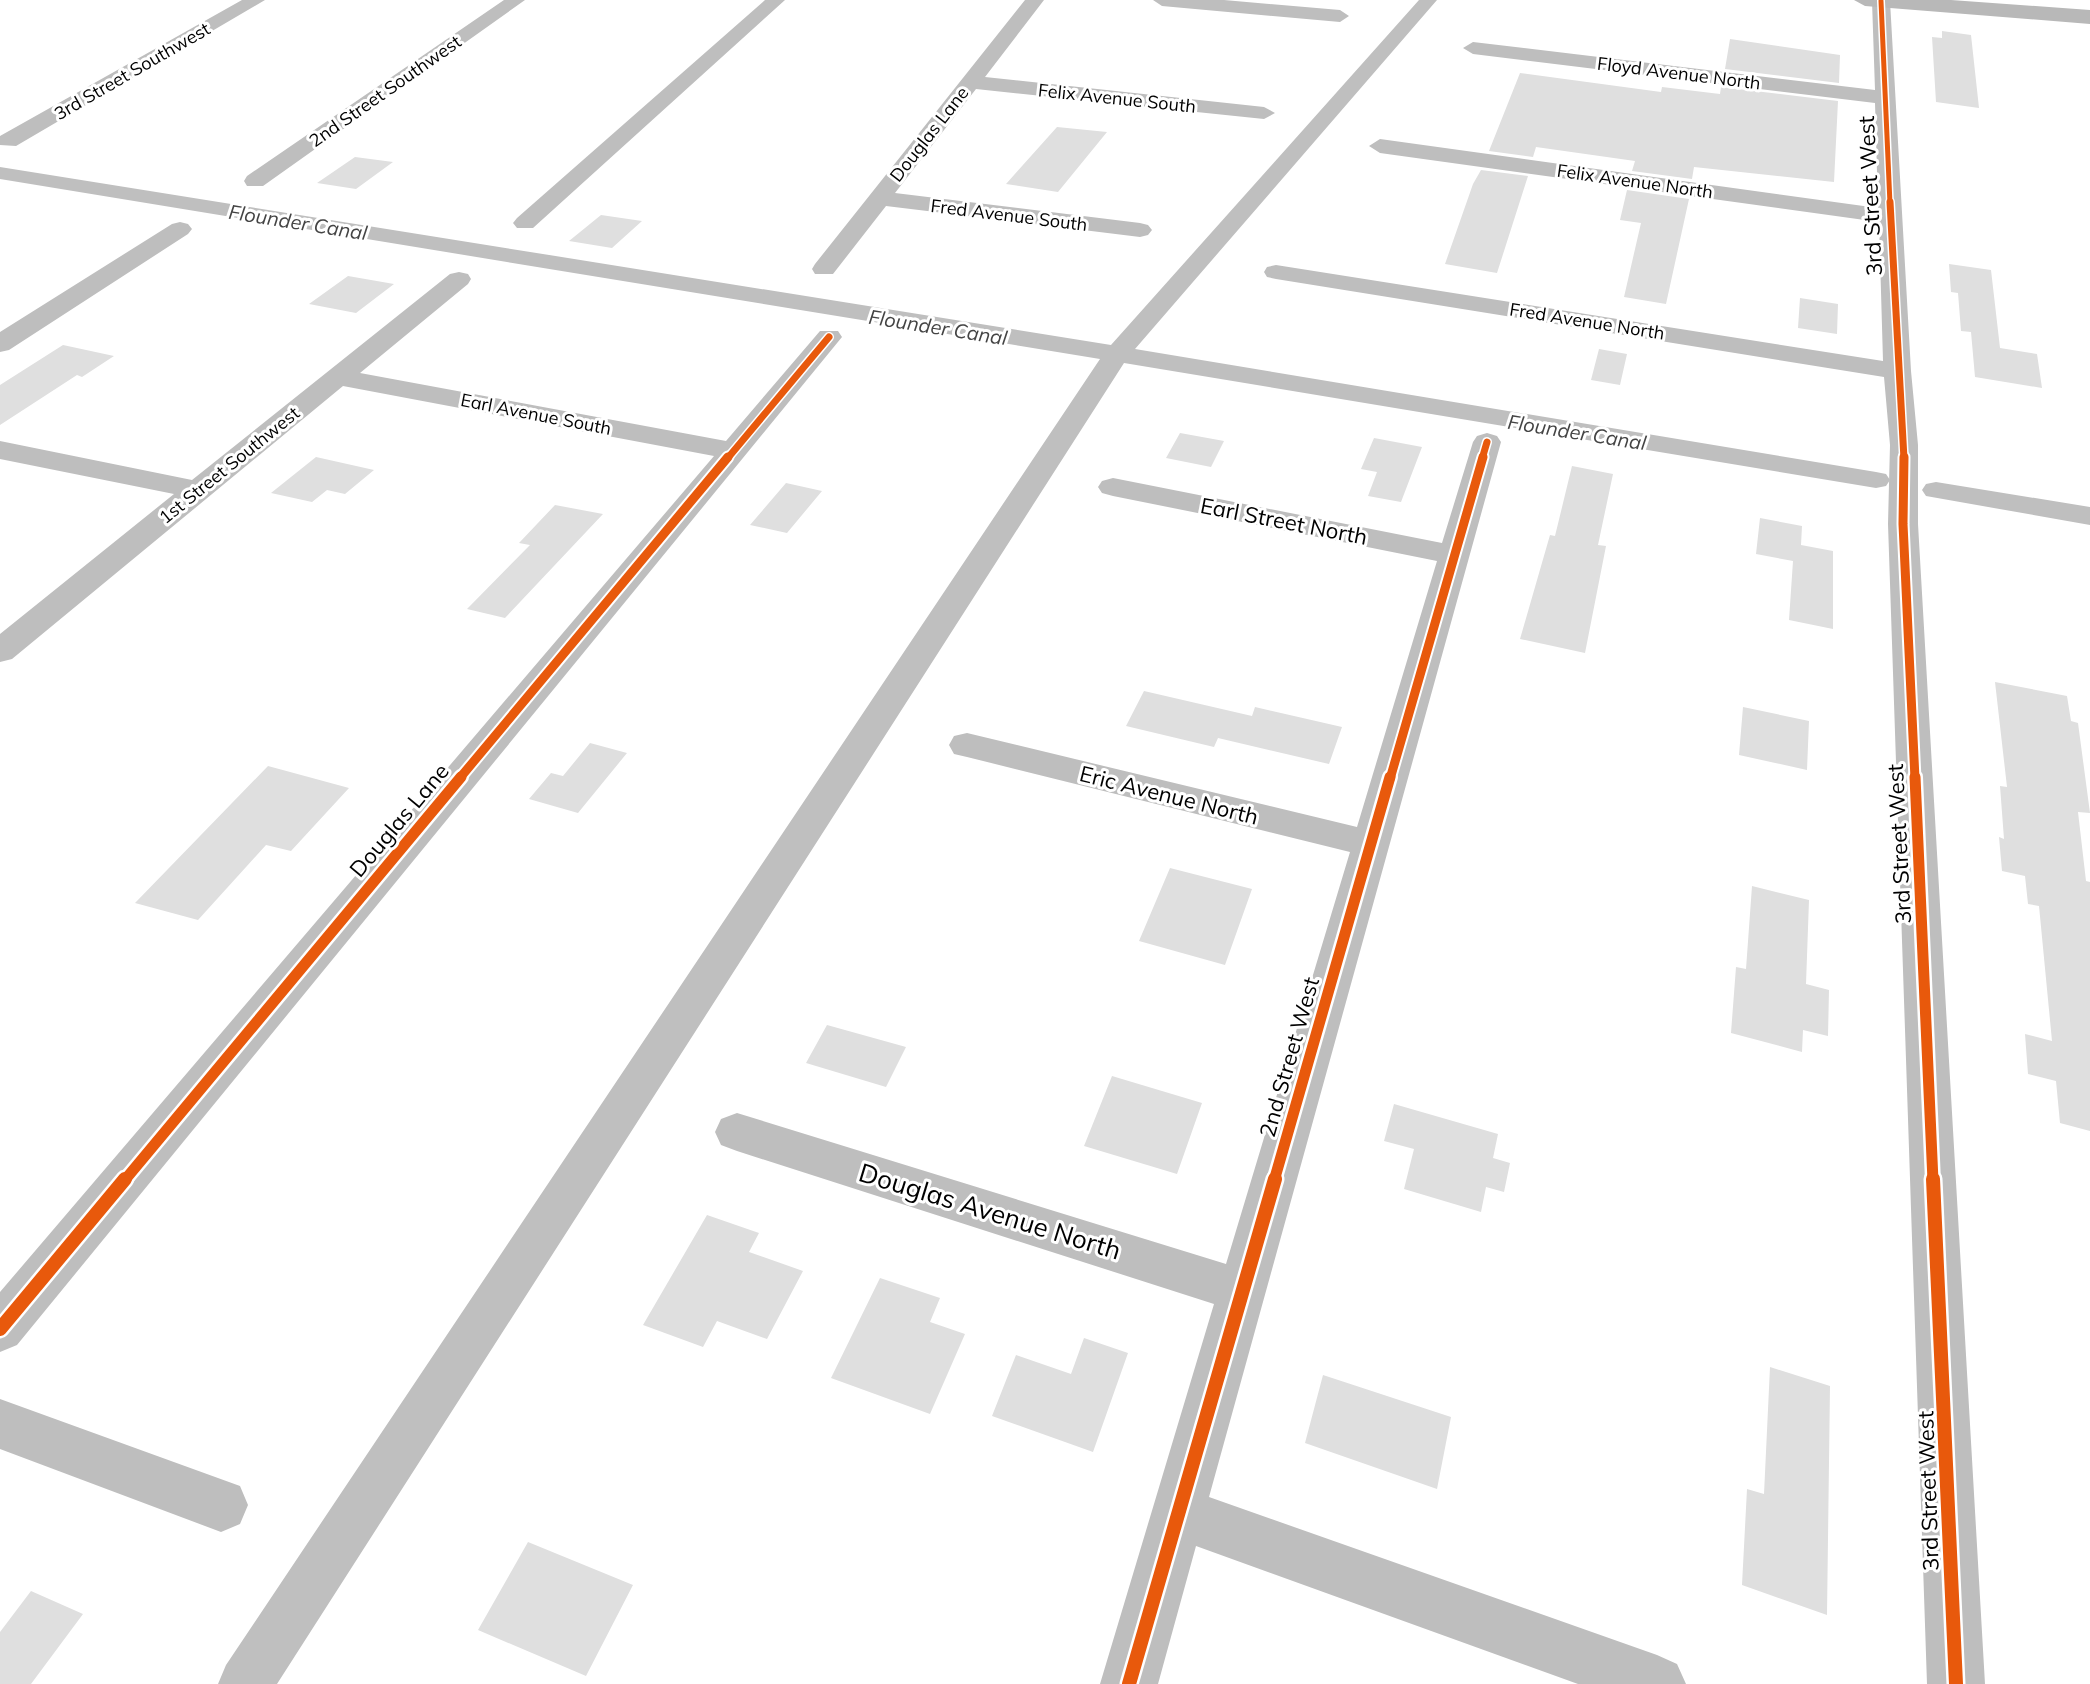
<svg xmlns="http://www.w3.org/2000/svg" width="2090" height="1684" viewBox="0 0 2090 1684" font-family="Mulish,sans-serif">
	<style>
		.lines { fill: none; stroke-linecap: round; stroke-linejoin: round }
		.canal { fill: #bfbfbf; fill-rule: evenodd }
		.building { fill: #dfdfdf }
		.street { fill: #bebebe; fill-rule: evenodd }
		.secondary { fill: #b8b8b8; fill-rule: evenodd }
		.cycleway-far4-casing { stroke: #fff; stroke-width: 8 }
		.cycleway-far3-casing { stroke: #fff; stroke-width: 10 }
		.cycleway-far2-casing { stroke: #fff; stroke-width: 13 }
		.cycleway-far1-casing { stroke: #fff; stroke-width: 16 }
		.cycleway-casing { stroke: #fff; stroke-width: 19 }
		.cycleway-far4 { stroke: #e8590c; stroke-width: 5 }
		.cycleway-far3 { stroke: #e8590c; stroke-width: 7 }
		.cycleway-far2 { stroke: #e8590c; stroke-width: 9 }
		.cycleway-far1 { stroke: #e8590c; stroke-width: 11 }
		.cycleway { stroke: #e8590c; stroke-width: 14 }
		.labels { text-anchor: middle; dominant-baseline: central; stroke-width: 6; stroke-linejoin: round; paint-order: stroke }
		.far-street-label { font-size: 18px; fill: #000; stroke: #fff }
		.far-water-label { font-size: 20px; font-style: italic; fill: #444; stroke: #fff }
		.street-label { font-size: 22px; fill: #000; stroke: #fff }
		.near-street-label { font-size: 26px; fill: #000; stroke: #fff }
	</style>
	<rect width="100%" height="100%" fill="#fff"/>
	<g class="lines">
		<path class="canal" d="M 1419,0 L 1437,0 L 1135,349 L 1876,472 L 1886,474 L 1890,480 L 1886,486 L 1876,488 L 1124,363 L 277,1684 L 218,1684 L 226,1665 L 1100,359 L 0,179 L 0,167 L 1111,345 Z
			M 1936,482 L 2090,507 L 2090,525 L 1926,496 L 1922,490 L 1926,484 Z"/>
	</g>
	<path class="building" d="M 1942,31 L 1971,35 L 1979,108 L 1936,102 L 1932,37 L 1942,38 Z
		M 1730,39 L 1840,55 L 1839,83 L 1725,69 Z
		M 1520,73 L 1661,92 L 1662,87 L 1720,94 L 1721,87 L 1838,101 L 1834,182 L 1694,167 L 1692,179 L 1632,171 L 1635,161 L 1536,147 L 1533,157 L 1489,151 Z
		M 1057,127 L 1107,132 L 1058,192 L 1006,184 Z
		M 355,157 L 393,162 L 356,189 L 317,183 Z
		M 1481,170 L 1528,176 L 1497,273 L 1445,264 L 1473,184 Z
		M 1627,190 L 1689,199 L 1666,304 L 1624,297 L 1641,223 L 1620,220 Z
		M 601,215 L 642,221 L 612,248 L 569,241 Z
		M 1949,264 L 1991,270 L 2000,348 L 2037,354 L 2042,388 L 1975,377 L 1971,332 L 1961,331 L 1958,293 L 1951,292 Z
		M 348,276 L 394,284 L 356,313 L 309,304 Z
		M 1800,298 L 1838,304 L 1837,334 L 1798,328 Z
		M 63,345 L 114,356 L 82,377 L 77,375 L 0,425 L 0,385 Z
		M 1599,349 L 1627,354 L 1620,385 L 1591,380 Z
		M 1180,433 L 1224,441 L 1211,467 L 1166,458 Z
		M 1374,438 L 1422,447 L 1401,502 L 1368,496 L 1377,472 L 1361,469 Z
		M 316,457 L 374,470 L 345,494 L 327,490 L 312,502 L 271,493 Z
		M 1572,466 L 1613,474 L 1598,545 L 1606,546 L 1585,653 L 1520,639 L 1550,535 L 1555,536 Z
		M 786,483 L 822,491 L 787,533 L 750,525 Z
		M 555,505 L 603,514 L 505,618 L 467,609 L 530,545 L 519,543 Z
		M 1760,518 L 1802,526 L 1801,545 L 1833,551 L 1833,629 L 1789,620 L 1793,561 L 1756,554 Z
		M 1995,682 L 2067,696 L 2071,721 L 2078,723 L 2090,813 L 2078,812 L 2086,881 L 2090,882 L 2090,1131 L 2060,1123 L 2056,1081 L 2028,1074 L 2025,1034 L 2052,1041 L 2039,906 L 2028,904 L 2025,876 L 2002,871 L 1999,837 L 2004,839 L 2000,786 L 2007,787 Z
		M 1144,691 L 1252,716 L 1255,707 L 1342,727 L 1329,764 L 1218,738 L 1214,747 L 1126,726 Z
		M 1743,707 L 1809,721 L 1807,770 L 1739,755 Z
		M 590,743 L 627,753 L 578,813 L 529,799 L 551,773 L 563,776 Z
		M 268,766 L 349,788 L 291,851 L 266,845 L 198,920 L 135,903 Z
		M 1170,868 L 1252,889 L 1225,965 L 1139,941 Z
		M 1752,886 L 1809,900 L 1806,984 L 1829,990 L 1828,1036 L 1803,1030 L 1802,1052 L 1731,1033 L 1736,967 L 1746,969 Z
		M 827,1025 L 906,1047 L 886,1087 L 806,1063 Z
		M 1112,1076 L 1202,1103 L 1177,1174 L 1084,1146 Z
		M 1394,1104 L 1498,1134 L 1493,1158 L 1510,1163 L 1504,1192 L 1486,1187 L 1481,1212 L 1404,1189 L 1414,1149 L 1384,1141 Z
		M 707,1215 L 759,1233 L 749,1252 L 803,1271 L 767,1339 L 717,1321 L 703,1347 L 643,1325 Z
		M 880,1278 L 940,1298 L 930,1322 L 965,1334 L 930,1414 L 831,1378 Z
		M 1084,1338 L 1128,1353 L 1093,1452 L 992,1416 L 1016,1355 L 1071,1374 Z
		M 1770,1367 L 1830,1386 L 1827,1615 L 1742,1585 L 1747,1489 L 1764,1494 Z
		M 1323,1375 L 1451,1417 L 1437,1489 L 1305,1443 Z
		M 528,1542 L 633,1585 L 586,1676 L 478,1630 Z
		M 31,1591 L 83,1614 L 31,1684 L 0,1684 L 0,1632 Z"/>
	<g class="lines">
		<path class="street" d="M 242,0 L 265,0 L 16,146 L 0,145 L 0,136 Z
			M 504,0 L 525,0 L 263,186 L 247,186 L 244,181 L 247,176 Z
			M 765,0 L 785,0 L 533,228 L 517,228 L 513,223 L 517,218 Z
			M 1025,0 L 1044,0 L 985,77 L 1264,107 L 1275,113 L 1264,119 L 976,89 L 895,193 L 1140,223 L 1148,225 L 1152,230 L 1148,235 L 1140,237 L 886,206 L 833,274 L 815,274 L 812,269 L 815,264 Z
			M 1153,0 L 1224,0 L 1340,10 L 1349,16 L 1340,22 L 1162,6 Z
			M 1872,1 L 1890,1 L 1911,371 L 1918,445 L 1918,524 L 1985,1684 L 1927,1684 L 1888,524 L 1890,445 L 1884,377 L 1276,279 L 1267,277 L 1264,272 L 1267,267 L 1276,265 L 1883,361 L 1879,222 L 1380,153 L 1369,146 L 1380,139 L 1878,208 L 1875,103 L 1473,54 L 1463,48 L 1473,42 L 1875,90 Z
			M 180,222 L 188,224 L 192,229 L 188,234 L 9,350 L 0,352 L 0,332 L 172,224 Z
			M 459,272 L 468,274 L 471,279 L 468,284 L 360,373 L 726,441 L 820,331 L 838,331 L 842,337 L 17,1345 L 0,1352 L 0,1292 L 714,456 L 343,386 L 12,659 L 0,662 L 0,634 L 174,494 L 0,459 L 0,441 L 192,480 L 450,274 Z
			M 1487,433 L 1497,436 L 1501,442 L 1209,1497 L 1657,1655 L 1677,1664 L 1686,1684 L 1578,1684 L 1196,1546 L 1158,1684 L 1100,1684 L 1214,1304 L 737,1151 L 721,1145 L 715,1132 L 721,1119 L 737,1113 L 1226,1264 L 1350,852 L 967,757 L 954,754 L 949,745 L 954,736 L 967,733 L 1357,827 L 1437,561 L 1113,496 L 1102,493 L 1098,487 L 1102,481 L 1113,478 L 1442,543 L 1473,442 L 1477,436 Z
			M 0,1399 L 240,1486 L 248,1505 L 240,1524 L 221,1532 L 0,1449 Z"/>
		<path class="secondary" d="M 1854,0 L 1951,0 L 2090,10 L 2090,24 L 1865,6 Z"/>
		<defs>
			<path id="cycleway-far4" d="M 1881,1 L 1890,204"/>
			<path id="cycleway-far3" d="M 1890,202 L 1904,459
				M 727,459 L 829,337
				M 1482,459 L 1487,442"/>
			<path id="cycleway-far2" d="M 1904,457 L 1903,524 L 1915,779
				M 459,779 L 728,457
				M 1390,779 L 1483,457"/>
			<path id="cycleway-far1" d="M 1915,777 L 1933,1181
				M 124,1181 L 461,777
				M 1274,1181 L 1390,777"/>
			<path id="cycleway" d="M 1933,1179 L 1956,1684
				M 0,1329 L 125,1179
				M 1129,1684 L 1275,1179"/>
		</defs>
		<use href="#cycleway-far4" class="cycleway-far4-casing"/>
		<use href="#cycleway-far3" class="cycleway-far3-casing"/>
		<use href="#cycleway-far2" class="cycleway-far2-casing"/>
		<use href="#cycleway-far1" class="cycleway-far1-casing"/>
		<use href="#cycleway" class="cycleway-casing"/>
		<use href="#cycleway-far4" class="cycleway-far4"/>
		<use href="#cycleway-far3" class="cycleway-far3"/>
		<use href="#cycleway-far2" class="cycleway-far2"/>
		<use href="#cycleway-far1" class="cycleway-far1"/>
		<use href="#cycleway" class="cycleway"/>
	</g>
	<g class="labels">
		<g class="far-street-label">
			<text transform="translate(132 71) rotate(-30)">3rd Street Southwest</text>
			<text transform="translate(1679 73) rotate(7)">Floyd Avenue North</text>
			<text transform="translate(385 91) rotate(-35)">2nd Street Southwest</text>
			<text transform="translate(1117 98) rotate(6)">Felix Avenue South</text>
			<text transform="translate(929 134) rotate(-52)">Douglas Lane</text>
			<text transform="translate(1635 181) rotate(8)">Felix Avenue North</text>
			<text transform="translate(1009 215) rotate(7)">Fred Avenue South</text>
			<text transform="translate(1587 321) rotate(9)">Fred Avenue North</text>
			<text transform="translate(536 414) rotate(11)">Earl Avenue South</text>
			<text transform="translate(229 465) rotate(-39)">1st Street Southwest</text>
		</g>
		<g class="far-water-label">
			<text transform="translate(298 222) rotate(9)">Flounder Canal</text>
			<text transform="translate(938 327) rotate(9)">Flounder Canal</text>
			<text transform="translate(1577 432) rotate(9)">Flounder Canal</text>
		</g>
		<g class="street-label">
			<text transform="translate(1870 196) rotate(-93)">3rd Street West</text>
			<text transform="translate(1284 521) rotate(11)">Earl Street North</text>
			<text transform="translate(1169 795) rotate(14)">Eric Avenue North</text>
			<text transform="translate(399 820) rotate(-50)">Douglas Lane</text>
			<text transform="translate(1899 844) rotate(-93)">3rd Street West</text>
			<text transform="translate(1289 1057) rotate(-74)">2nd Street West</text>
			<text transform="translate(1928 1491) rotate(-92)">3rd Street West</text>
		</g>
		<g class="near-street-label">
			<text transform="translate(990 1211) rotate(17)">Douglas Avenue North</text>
		</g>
	</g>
</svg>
